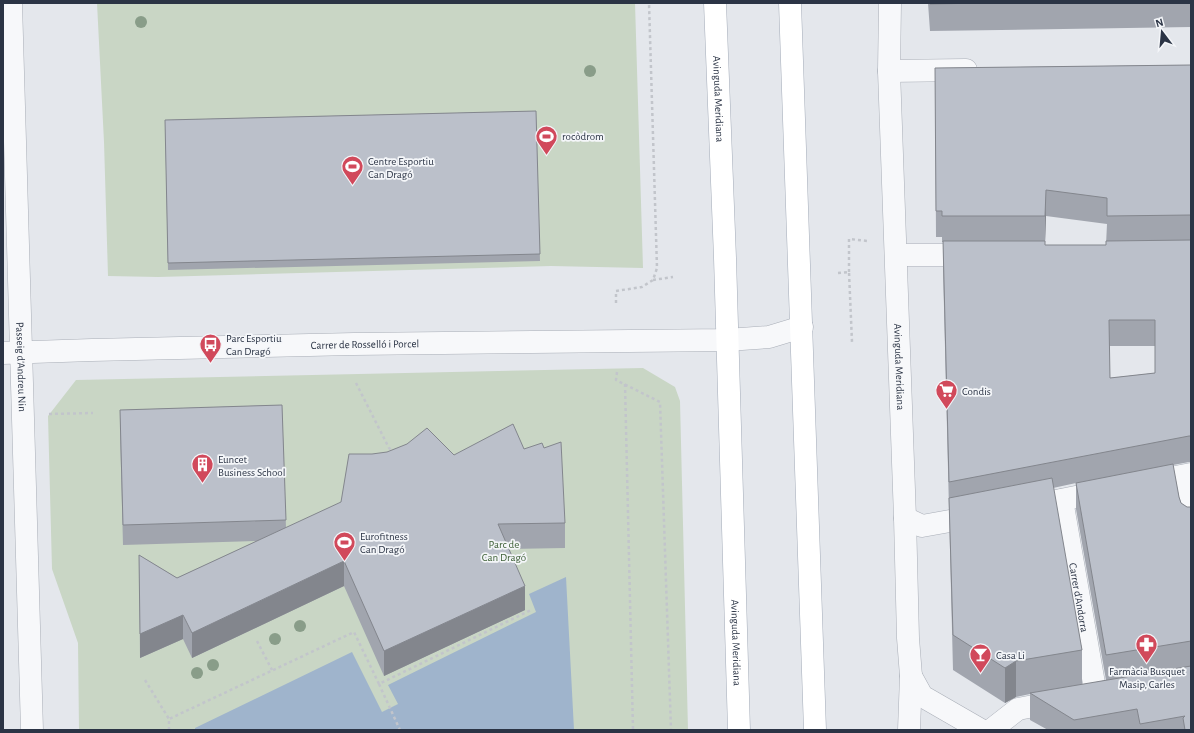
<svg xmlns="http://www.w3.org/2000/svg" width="1194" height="733" viewBox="0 0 1194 733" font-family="'Alegreya Sans',sans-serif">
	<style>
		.green { fill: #c9d6c5 }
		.water { fill: #9fb4cc }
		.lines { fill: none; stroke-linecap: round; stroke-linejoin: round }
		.minor-casing { stroke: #a9aeb7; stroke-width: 23 }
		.major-casing { stroke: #a3abb8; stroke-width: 23 }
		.path { stroke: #c2c5cb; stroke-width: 2.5; stroke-dasharray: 3 3; stroke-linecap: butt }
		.minor { stroke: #f7f8fa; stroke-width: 22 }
		.major { stroke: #fff; stroke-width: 22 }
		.tree { fill: #899d89 }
		.wall { fill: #a1a5ae; fill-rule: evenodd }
		.shaded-wall { fill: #83868d }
		.building { fill: #bbc0ca; stroke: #83868d; fill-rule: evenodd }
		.labels { text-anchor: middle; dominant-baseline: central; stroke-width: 3.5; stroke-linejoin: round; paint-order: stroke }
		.street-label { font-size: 11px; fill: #2b3445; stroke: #f4f6f9 }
		.poi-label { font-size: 11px; fill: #2b3445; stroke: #f4f6f9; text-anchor: start }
		.park-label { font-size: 11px; fill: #3f6138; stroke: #f4f6f9 }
	</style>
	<rect width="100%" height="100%" fill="#e4e7ec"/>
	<path class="green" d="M 97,3 L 635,3 L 643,268 L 551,266 L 158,277 L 108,276 L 104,142 Z
		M 643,368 L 675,387 L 680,401 L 688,730 L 79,730 L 78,643 L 52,569 L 48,416 L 76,380 Z"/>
	<path class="water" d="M 566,577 L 574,730 L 195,730 L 195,728 L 352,652 L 382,712 L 398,704 L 388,685 L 536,612 L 529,594 Z"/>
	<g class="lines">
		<defs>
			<g id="minor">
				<path id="s1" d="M 11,3 L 32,730"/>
				<path id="s2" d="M 890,3 L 889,71 L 905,518 L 908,638 L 911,676 L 909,730"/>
				<path d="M 889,71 L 966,70"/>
				<path d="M 896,255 L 973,255"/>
				<path id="s3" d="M 3,353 L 92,350 L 354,344 L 727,340 L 769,337 L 802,327"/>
				<path d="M 1183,476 L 1191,521"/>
				<path d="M 1145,483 L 1191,474"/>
				<path id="s4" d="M 1062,500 L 1096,695"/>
				<path d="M 1027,507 L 1105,491"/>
				<path d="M 905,518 L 922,526 L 978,516"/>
				<path d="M 911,676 L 922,696 L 981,730"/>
				<path d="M 991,730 L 1018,709 L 1060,701"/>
			</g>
			<g id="major">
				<path id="s5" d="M 715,3 L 725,258 L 739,730"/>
				<path d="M 790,3 L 815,730"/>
			</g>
		</defs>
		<use href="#minor" class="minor-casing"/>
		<use href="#major" class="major-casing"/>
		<path class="path" d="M 849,272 L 849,239 L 868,241
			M 838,273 L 849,272 L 852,342
			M 653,280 L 673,277
			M 616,303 L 616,291 L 642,287 L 653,280 L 657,268 L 649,3
			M 617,372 L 616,380 L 660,402 L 671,730
			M 356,383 L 389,448 L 393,451
			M 625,384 L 633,730
			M 49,414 L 93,413
			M 257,641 L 272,670
			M 145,680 L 169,719
			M 379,684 L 400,730
			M 169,730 L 169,719 L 354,632 L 379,684 L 531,610"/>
		<use href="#minor" class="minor"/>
		<use href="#major" class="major"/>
	</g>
	<g class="tree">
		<circle cx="141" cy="22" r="6"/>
		<circle cx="590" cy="71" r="6"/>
		<circle cx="300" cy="626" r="6"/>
		<circle cx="275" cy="639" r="6"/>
		<circle cx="213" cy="665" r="6"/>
		<circle cx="197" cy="673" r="6"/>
	</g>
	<path class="wall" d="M 928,3 L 1191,3 L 1191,27 L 930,31 Z
		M 1191,65 L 1191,462 L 1189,462 L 1173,465 L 1179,497 L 1181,503 L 1187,507 L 1191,507 L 1191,730 L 1048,730 L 1030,720 L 1030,694 L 1016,697 L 1005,703 L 953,670 L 943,267 L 943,242 L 942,242 L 942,237 L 936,237 L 935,68 ZM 1046,216 L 1107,224 L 1106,245 L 1045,245 ZM 1109,346 L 1155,346 L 1155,373 L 1110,378 ZM 1076,483 L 1076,509 L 1106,680 L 1082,685 L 1082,650 L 1053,488 Z
		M 536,111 L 540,261 L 168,270 L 165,120 Z
		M 282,405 L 286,528 L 454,455 L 524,449 L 565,523 L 565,548 L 509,549 L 525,610 L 384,676 L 344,586 L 192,658 L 183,639 L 140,658 L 139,555 L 177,578 L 257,541 L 123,545 L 120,430 L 120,410 Z"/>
	<path class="shaded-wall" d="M 1046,190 L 1046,216 L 1045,242 L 1045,216 Z
		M 344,561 L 344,586 L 192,658 L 192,633 Z
		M 525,586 L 525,610 L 384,676 L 384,651 Z
		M 183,615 L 183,639 L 140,658 L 140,634 Z
		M 1016,661 L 1016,697 L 1005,703 L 1005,668 Z"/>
	<path class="building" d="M 929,3 L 984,3 L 930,4 Z
		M 1191,65 L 1191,215 L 1107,216 L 1107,198 L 1046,190 L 1045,216 L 942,216 L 942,211 L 936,211 L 935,68 Z
		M 536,111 L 540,254 L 168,263 L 165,120 Z
		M 1191,240 L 1191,436 L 1189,436 L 949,482 L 943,241 L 1045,241 L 1045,245 L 1106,245 L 1106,241 ZM 1109,320 L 1155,320 L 1155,373 L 1110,378 Z
		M 282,405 L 286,520 L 123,525 L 120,410 Z
		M 513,424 L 524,449 L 542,443 L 544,448 L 561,442 L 565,523 L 498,524 L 525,586 L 384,651 L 344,561 L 192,633 L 183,615 L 140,634 L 139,555 L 177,578 L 341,502 L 349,454 L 372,454 L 387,452 L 407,444 L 427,428 L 454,455 Z
		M 1173,464 L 1179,497 L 1181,503 L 1187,507 L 1191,507 L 1191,641 L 1106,655 L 1076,483 Z
		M 1052,478 L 1082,650 L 1016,661 L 1005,668 L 953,635 L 949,498 Z
		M 1191,666 L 1191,730 L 1185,730 L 1183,718 L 1185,716 L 1140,724 L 1137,709 L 1074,720 L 1030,693 Z"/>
	<defs>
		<symbol id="stadium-pin" viewBox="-11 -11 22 30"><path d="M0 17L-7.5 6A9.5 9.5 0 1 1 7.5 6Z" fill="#d1495b" stroke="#f4f6f9"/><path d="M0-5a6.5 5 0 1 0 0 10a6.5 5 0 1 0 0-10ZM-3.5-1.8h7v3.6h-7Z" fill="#fff"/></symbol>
		<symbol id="bus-pin" viewBox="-11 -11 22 30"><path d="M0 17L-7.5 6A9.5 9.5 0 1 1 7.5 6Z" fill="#d1495b" stroke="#f4f6f9"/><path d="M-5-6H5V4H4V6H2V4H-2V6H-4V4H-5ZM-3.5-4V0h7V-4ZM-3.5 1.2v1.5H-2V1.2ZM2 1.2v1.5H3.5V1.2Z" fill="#fff"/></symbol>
		<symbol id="supermarket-pin" viewBox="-11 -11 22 30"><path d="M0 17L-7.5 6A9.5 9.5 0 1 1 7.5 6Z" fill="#d1495b" stroke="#f4f6f9"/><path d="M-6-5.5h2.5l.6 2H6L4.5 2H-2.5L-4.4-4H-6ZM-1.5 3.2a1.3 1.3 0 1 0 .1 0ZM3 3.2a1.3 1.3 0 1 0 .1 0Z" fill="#fff"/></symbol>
		<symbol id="building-pin" viewBox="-11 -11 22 30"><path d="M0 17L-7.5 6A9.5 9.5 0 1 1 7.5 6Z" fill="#d1495b" stroke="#f4f6f9"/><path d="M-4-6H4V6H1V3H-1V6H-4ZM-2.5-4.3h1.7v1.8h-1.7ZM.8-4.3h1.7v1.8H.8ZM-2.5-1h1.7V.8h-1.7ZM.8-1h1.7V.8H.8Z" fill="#fff"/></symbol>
		<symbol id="pharmacy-pin" viewBox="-11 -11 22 30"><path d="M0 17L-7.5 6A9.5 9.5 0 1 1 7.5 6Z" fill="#d1495b" stroke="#f4f6f9"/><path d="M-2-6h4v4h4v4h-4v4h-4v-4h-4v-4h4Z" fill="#fff"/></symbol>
		<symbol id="bar-pin" viewBox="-11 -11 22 30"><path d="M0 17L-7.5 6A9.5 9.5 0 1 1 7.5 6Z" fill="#d1495b" stroke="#f4f6f9"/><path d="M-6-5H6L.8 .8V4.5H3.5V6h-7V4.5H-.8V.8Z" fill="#fff"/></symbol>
	</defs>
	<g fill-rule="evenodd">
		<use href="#stadium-pin" x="534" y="124" width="25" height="34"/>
		<use href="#stadium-pin" x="340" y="154" width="25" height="34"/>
		<use href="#bus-pin" x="198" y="332" width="25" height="34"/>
		<use href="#supermarket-pin" x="934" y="378" width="25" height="34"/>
		<use href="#building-pin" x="190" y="452" width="25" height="34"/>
		<use href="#stadium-pin" x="332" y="530" width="25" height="34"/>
		<use href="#pharmacy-pin" x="1134" y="632" width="25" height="34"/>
		<use href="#bar-pin" x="968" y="642" width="25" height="34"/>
	</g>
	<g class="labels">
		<g class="street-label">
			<text stroke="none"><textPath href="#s5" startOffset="96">Avinguda Meridiana</textPath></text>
			<text stroke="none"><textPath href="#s3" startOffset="362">Carrer de Rosselló i Porcel</textPath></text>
			<text stroke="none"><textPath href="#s1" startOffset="364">Passeig d'Andreu Nin</textPath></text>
			<text stroke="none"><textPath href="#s2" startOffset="364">Avinguda Meridiana</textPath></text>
			<text stroke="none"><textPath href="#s4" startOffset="99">Carrer d'Andorra</textPath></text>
			<text stroke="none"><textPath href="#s5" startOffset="640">Avinguda Meridiana</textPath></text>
		</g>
		<g class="poi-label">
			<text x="562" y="136">rocòdrom</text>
			<text x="368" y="161">Centre Esportiu<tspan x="368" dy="13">Can Dragó</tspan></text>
			<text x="226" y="338">Parc Esportiu<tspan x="226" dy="13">Can Dragó</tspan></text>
			<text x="962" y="391">Condis</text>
			<text x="218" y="459">Euncet<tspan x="218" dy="13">Business School</tspan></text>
			<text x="360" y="536">Eurofitness<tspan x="360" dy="13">Can Dragó</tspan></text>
			<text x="996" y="655">Casa Li</text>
			<text x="1147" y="671" text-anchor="middle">Farmàcia Busquet<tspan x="1147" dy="13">Masip, Carles</tspan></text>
		</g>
		<g class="park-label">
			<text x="504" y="544">Parc de<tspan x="504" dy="13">Can Dragó</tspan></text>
		</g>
	</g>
	<rect width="1194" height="733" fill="none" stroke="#2b3445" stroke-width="8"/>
	<g transform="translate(1162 32) rotate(344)" stroke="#f4f6f9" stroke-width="3" paint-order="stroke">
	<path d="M0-3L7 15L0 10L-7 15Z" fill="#2b3445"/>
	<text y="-6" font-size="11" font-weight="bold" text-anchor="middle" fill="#2b3445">N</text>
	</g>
</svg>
